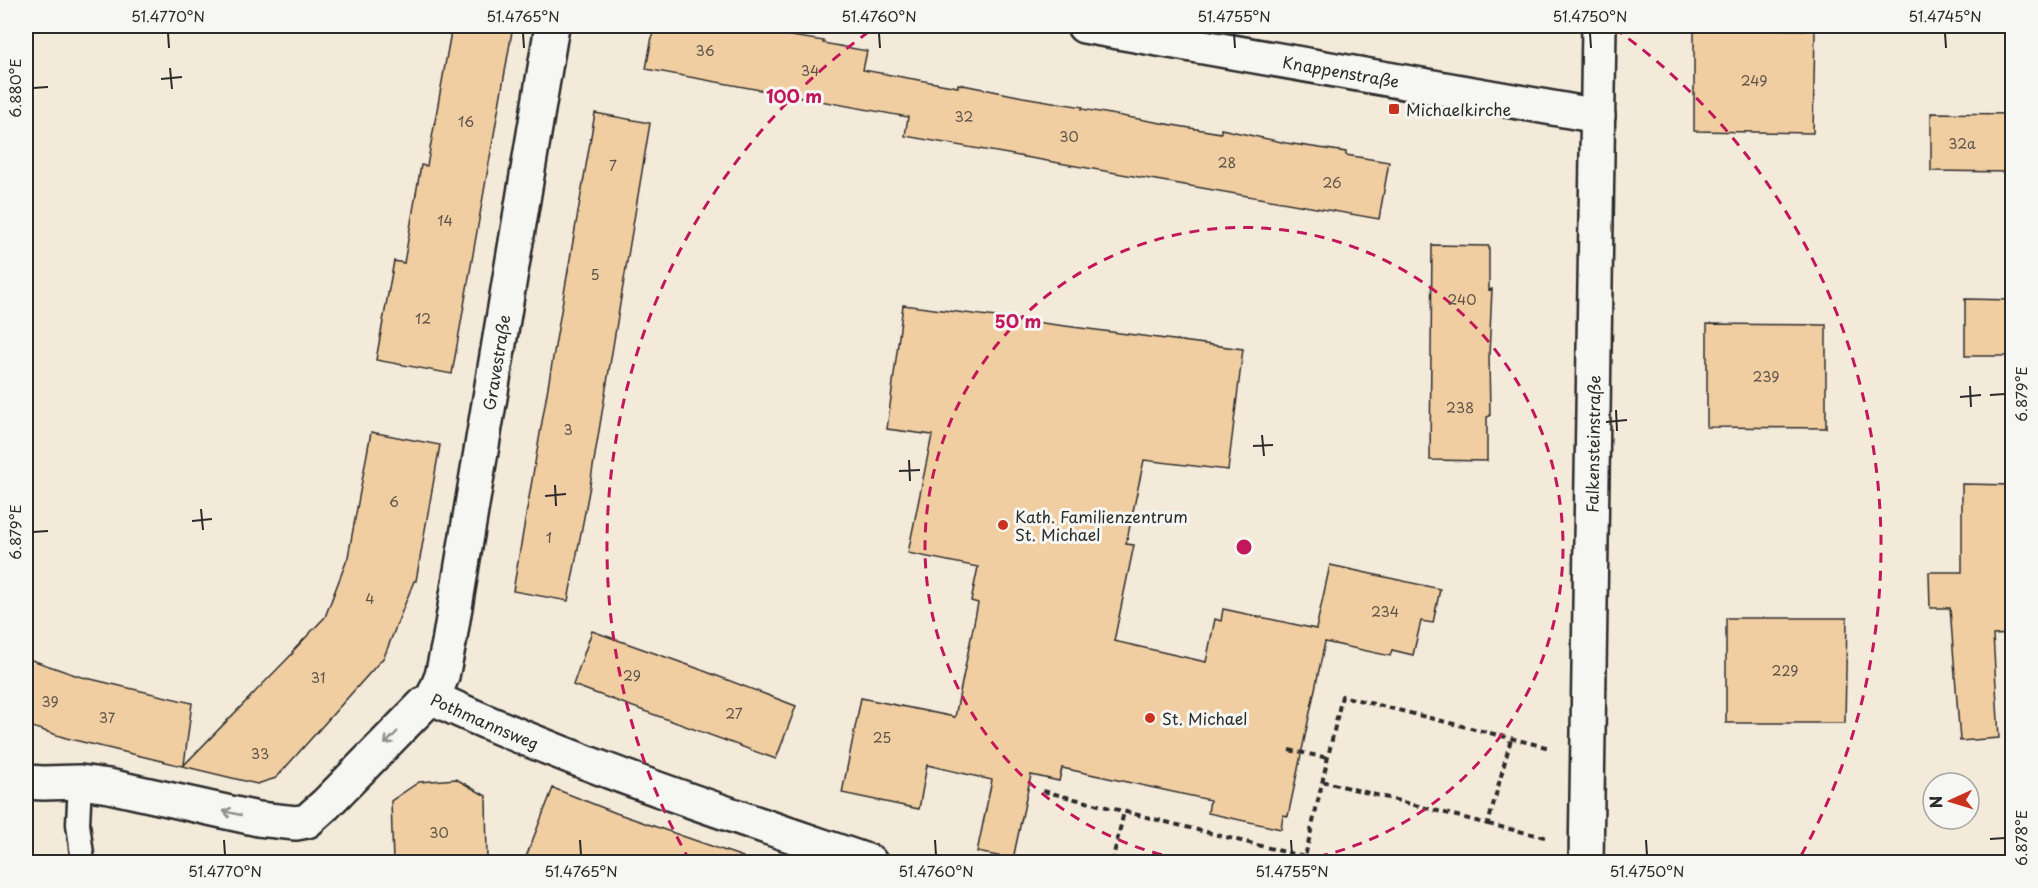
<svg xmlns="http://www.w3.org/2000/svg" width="2038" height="888" viewBox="0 0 2038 888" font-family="'Playpen Sans',sans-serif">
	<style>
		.building { fill: #f1cea2; stroke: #2b2b2b; stroke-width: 1.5 }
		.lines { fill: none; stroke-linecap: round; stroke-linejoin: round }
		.lane-casing { stroke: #2b2b2b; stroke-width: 27 }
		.street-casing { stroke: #2b2b2b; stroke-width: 38 }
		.secondary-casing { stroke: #2b2b2b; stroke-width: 38 }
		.path { stroke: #2b2b2b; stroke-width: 4; stroke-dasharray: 6 4.5; stroke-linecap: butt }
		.lane { stroke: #f6f6f2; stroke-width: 22 }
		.street { stroke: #f6f6f2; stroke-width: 33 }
		.secondary { stroke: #f6f6f2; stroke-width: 33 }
		.oneway { stroke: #90908e }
		.ticks { fill: none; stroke: #2b2b2b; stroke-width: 2 }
		.ring { fill: none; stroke: #c2185b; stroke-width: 3; stroke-dasharray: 10 8 }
		.poi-dot { fill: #c8321e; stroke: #f6f6f2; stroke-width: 2 }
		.labels { text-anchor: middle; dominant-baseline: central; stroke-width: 6; stroke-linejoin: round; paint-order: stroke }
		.number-label { font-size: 14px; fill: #5c5449 }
		.street-label { font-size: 16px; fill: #2b2b2b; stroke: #f6f6f2 }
		.poi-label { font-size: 16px; fill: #2b2b2b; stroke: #f6f6f2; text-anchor: start }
		.centre { fill: #c2185b; stroke: #f6f6f2; stroke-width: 3 }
		.ring-label { font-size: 18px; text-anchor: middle; font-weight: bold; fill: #c2185b; stroke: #f6f6f2; stroke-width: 6; stroke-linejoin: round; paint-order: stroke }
		.neatline { fill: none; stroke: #2b2b2b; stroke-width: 2 }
		.ticks-label { font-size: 15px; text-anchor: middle; fill: #2b2b2b }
	</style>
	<rect width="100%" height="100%" fill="#f4eada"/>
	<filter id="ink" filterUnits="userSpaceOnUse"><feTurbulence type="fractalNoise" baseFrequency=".0167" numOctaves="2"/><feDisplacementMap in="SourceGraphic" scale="12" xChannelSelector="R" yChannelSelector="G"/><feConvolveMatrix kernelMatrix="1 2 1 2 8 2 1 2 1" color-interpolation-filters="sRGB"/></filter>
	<g filter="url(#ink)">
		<path class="building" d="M 452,26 L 513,26 L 452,374 L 376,360 L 394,261 L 404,263 L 421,165 L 427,166 Z
			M 654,26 L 726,26 L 824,41 L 823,43 L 867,51 L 863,70 L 958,87 L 958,84 L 1023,97 L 1083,107 L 1082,109 L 1178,126 L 1221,133 L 1221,129 L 1286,143 L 1346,152 L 1346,155 L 1389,162 L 1379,219 L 905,136 L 908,117 L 646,69 Z
			M 1694,28 L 1815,30 L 1813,133 L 1694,131 Z
			M 595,113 L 650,123 L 589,491 L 568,601 L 513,591 Z
			M 1931,113 L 2013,114 L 2013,172 L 1931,171 Z
			M 1432,245 L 1489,246 L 1489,290 L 1492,289 L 1489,355 L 1490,416 L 1487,417 L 1487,461 L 1430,460 Z
			M 1965,299 L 2013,300 L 2013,356 L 1965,356 Z
			M 903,305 L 1243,349 L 1228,470 L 1144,460 L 1126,544 L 1134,545 L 1114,641 L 1206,662 L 1215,619 L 1221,621 L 1223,609 L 1316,629 L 1330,565 L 1440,589 L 1433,623 L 1421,621 L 1413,655 L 1392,650 L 1390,656 L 1325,642 L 1288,816 L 1283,815 L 1281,829 L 1208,813 L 1210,800 L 1062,768 L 1059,781 L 1031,775 L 1013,859 L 977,852 L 992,780 L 927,765 L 919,809 L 842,793 L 861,698 L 955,717 L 978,603 L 971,601 L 978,567 L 908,553 L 932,435 L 887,429 Z
			M 1707,324 L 1826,325 L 1826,428 L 1707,427 Z
			M 371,432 L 440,445 L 416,581 L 414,581 L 384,657 L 276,778 L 257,784 L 66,738 L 26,725 L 26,658 L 78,676 L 192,703 L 184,765 L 293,653 L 292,652 L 325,617 L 348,557 Z
			M 1962,484 L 2013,485 L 2013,634 L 1993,635 L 1999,738 L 1960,741 L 1950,608 L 1930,608 L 1929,572 L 1962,572 Z
			M 1726,618 L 1847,618 L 1845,723 L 1726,723 Z
			M 592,631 L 691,666 L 796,706 L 776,759 L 573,685 Z
			M 456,779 L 486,796 L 487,862 L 393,862 L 391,801 L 419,782 Z
			M 553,788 L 616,813 L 743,857 L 742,862 L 524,862 Z"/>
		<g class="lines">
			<defs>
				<path id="lane" d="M 80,782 L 78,824 L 83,862"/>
				<g id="street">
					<path id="s1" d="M 1084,26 L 1598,116"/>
					<path id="s2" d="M 433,698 L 442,676 L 449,643 L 552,26"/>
					<path id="s3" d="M 433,698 C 574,764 723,812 870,862"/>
					<path d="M 26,782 L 43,783 L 80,782 L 109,786 L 258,819 L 296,823 L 307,821 L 326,804 L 424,704 L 433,698"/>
				</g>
				<g id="secondary">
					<path id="s4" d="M 1586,862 L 1599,26"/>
				</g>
			</defs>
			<use href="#lane" class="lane-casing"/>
			<use href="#street" class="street-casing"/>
			<use href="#secondary" class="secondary-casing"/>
			<path class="path" d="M 1289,750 L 1328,758
				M 1322,781 L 1488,824 L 1511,739
				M 1043,791 L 1305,857 L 1342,696 L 1550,748
				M 1488,824 L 1549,838
				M 1112,862 L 1124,812"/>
			<use href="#lane" class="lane"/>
			<use href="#street" class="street"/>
			<use href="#secondary" class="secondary"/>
		</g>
		<defs><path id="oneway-shaft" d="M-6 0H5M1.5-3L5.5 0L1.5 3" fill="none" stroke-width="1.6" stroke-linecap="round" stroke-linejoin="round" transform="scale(1.5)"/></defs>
		<g class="oneway">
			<use href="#oneway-shaft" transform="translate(391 738) rotate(135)"/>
			<use href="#oneway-shaft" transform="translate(232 813) rotate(-167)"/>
		</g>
	</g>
	<path class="ticks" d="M 168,33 L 169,48M 523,33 L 524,48M 879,33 L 880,48M 1234,33 L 1235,48M 1590,33 L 1591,48M 1945,33 L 1946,48M 170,68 L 172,89M 161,79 L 182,77M 33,88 L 48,87M 1970,386 L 1971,407M 1990,395 L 2005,394M 1960,397 L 1981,395M 1616,410 L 1617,431M 1606,422 L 1627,420M 1262,435 L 1264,456M 1253,446 L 1273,445M 909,460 L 910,481M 899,471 L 920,470M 555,485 L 556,506M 545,496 L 566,494M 201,509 L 203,530M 192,521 L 212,519M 33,532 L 48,531M 1990,839 L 2005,838M 224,840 L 225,855M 580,840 L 581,855M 935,840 L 936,855M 1291,840 L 1292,855M 1646,840 L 1647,855"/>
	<g class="ring">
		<path d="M1197 862A319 319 0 1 1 1291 862"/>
		<path d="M690 861A637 637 0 0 1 874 28M1614 28A637 637 0 0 1 1798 861"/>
	</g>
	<g class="poi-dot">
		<rect x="1388" y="103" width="12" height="12" rx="3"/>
		<circle cx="1003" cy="525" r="6"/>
		<circle cx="1150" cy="718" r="6"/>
	</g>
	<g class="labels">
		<g class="number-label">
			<text x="705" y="50">36</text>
			<text x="810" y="70">34</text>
			<text x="1754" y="80">249</text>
			<text x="964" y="116">32</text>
			<text x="466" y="121">16</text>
			<text x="1069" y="136">30</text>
			<text x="1962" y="143">32a</text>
			<text x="1227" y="162">28</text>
			<text x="613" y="165">7</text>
			<text x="1332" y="182">26</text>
			<text x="445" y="220">14</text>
			<text x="595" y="274">5</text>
			<text x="1462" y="299">240</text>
			<text x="423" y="318">12</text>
			<text x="1766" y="376">239</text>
			<text x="1460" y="407">238</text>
			<text x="568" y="429">3</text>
			<text x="394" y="501">6</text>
			<text x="549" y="537">1</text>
			<text x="370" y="598">4</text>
			<text x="1385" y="611">234</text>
			<text x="1785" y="670">229</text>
			<text x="632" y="675">29</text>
			<text x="318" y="677">31</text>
			<text x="50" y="701">39</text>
			<text x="734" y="713">27</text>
			<text x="107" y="717">37</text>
			<text x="882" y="737">25</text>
			<text x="260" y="753">33</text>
			<text x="439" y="832">30</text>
		</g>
		<g class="street-label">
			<text stroke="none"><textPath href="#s1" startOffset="261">Knappenstraße</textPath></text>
			<text stroke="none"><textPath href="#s2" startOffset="342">Gravestraße</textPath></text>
			<text stroke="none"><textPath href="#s4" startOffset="418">Falkensteinstraße</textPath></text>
			<text stroke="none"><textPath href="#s3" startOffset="57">Pothmannsweg</textPath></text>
		</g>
		<g class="poi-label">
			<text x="1406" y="109">Michaelkirche</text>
			<text x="1015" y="516">Kath. Familienzentrum<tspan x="1015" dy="18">St. Michael</tspan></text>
			<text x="1162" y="718">St. Michael</text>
		</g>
	</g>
	<circle cx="1244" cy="547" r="9" class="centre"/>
	<g class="ring-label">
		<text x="794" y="103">100 m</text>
		<text x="1018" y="328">50 m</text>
	</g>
	<rect width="2038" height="888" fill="none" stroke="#f6f6f2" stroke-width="66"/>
	<g transform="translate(1951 801) rotate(266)"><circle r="28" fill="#f6f6f2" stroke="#a5a5a2" stroke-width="1.5"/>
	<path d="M0-4.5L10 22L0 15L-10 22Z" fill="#c8321e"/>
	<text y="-9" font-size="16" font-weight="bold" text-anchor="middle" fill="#2b2b2b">N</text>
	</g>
	<rect x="33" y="33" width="1972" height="822" class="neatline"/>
	<g class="ticks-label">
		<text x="168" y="22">51.4770°N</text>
		<text x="523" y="22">51.4765°N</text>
		<text x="879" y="22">51.4760°N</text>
		<text x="1234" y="22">51.4755°N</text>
		<text x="1590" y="22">51.4750°N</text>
		<text x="1945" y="22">51.4745°N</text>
		<text transform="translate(16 88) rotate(-90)" y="5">6.880°E</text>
		<text transform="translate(2022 394) rotate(-90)" y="5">6.879°E</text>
		<text transform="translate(16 532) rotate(-90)" y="5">6.879°E</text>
		<text transform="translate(2022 838) rotate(-90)" y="5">6.878°E</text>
		<text x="225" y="877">51.4770°N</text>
		<text x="581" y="877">51.4765°N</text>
		<text x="936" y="877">51.4760°N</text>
		<text x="1292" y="877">51.4755°N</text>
		<text x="1647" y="877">51.4750°N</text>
	</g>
</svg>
